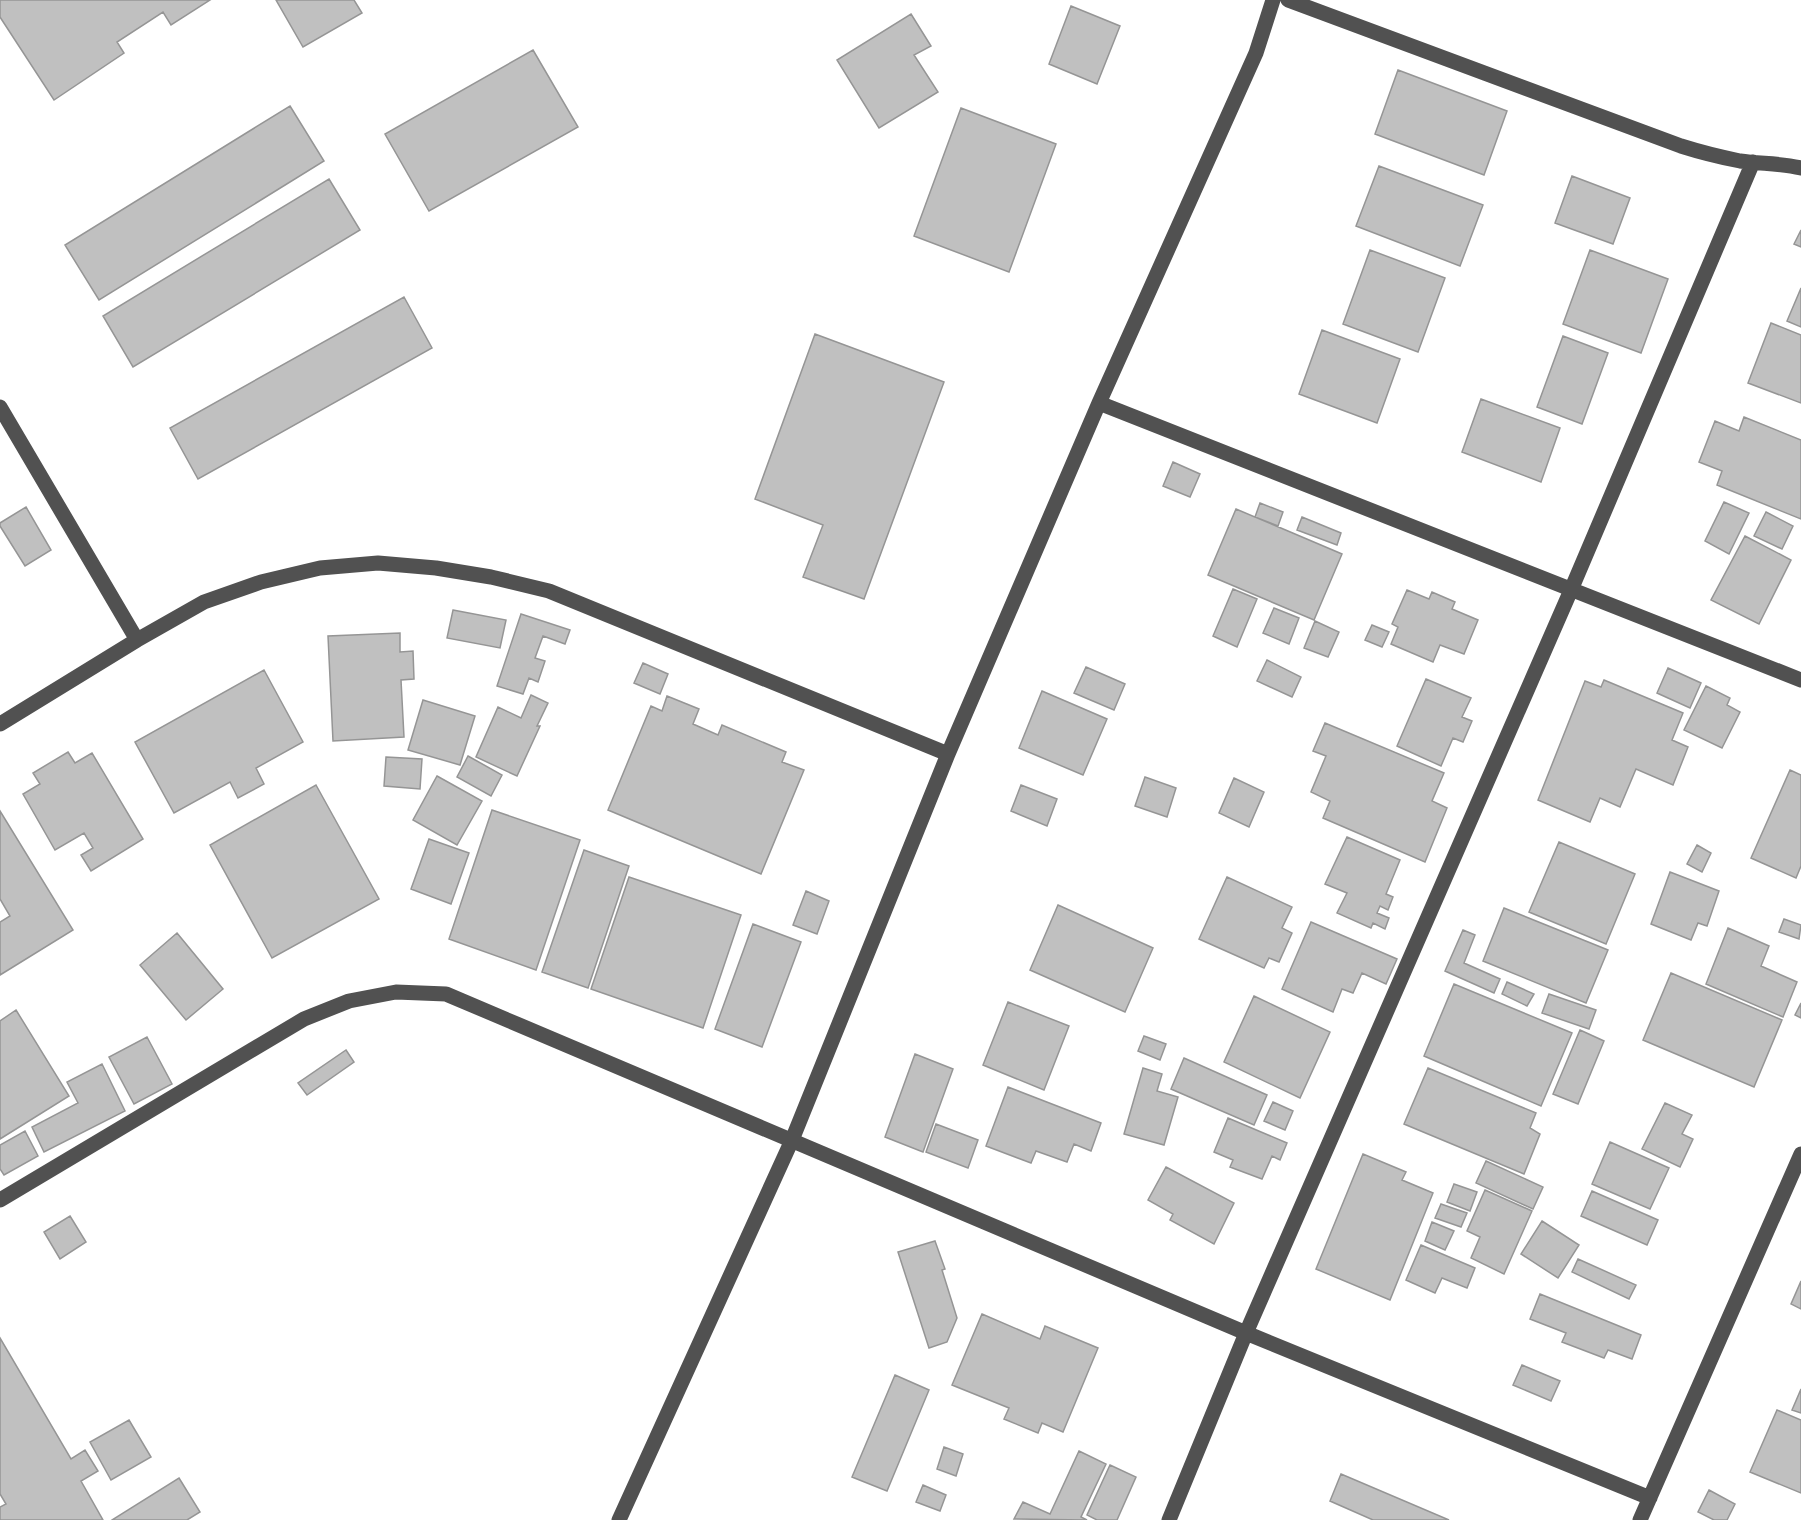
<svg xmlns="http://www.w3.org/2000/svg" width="1801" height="1520" viewBox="0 0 1801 1520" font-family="'Golos Text',sans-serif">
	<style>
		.building { fill: #c0c0c0; stroke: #959595; stroke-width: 1.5 }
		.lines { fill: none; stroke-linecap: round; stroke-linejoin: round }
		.minor { stroke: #515151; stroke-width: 15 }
	</style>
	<rect width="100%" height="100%" fill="#fff"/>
	<path class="building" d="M 0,0 L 210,0 L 171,25 L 163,12 L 117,42 L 124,53 L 54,100 L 0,17 Z
		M 276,0 L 354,0 L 362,13 L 303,47 Z
		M 1071,6 L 1120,26 L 1097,84 L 1049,64 Z
		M 911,14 L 931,46 L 914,55 L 938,92 L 879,128 L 837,60 Z
		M 533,50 L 578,127 L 429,211 L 385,134 Z
		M 1398,70 L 1507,111 L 1484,175 L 1375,134 Z
		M 290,106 L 324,161 L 99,300 L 65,245 Z
		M 961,108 L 1056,144 L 1009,272 L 914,236 Z
		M 1379,166 L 1483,205 L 1460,266 L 1356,226 Z
		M 1572,176 L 1630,198 L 1613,244 L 1555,223 Z
		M 329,179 L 360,230 L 133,367 L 103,316 Z
		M 1801,230 L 1801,247 L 1794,244 Z
		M 1370,250 L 1445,278 L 1418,352 L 1343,324 Z
		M 1590,250 L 1668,279 L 1641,353 L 1563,324 Z
		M 1801,288 L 1801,327 L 1787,321 Z
		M 404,297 L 432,348 L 198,479 L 170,428 Z
		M 1771,323 L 1801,335 L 1801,403 L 1748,383 Z
		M 1322,330 L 1400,359 L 1377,423 L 1299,394 Z
		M 815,334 L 944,382 L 864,599 L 803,577 L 823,525 L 755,499 Z
		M 1563,336 L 1608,353 L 1582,424 L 1537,407 Z
		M 1481,399 L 1560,428 L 1541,482 L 1462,452 Z
		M 1744,417 L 1801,440 L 1801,519 L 1717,485 L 1722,471 L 1699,462 L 1715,421 L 1739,431 Z
		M 1173,462 L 1200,474 L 1190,497 L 1163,486 Z
		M 1724,502 L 1749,513 L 1729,554 L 1705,541 Z
		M 1260,503 L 1283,512 L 1278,526 L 1255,517 Z
		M 26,507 L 51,550 L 25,566 L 0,526 L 0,523 Z
		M 1236,509 L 1342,554 L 1314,620 L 1208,575 Z
		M 1766,512 L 1793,526 L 1782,549 L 1754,536 Z
		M 1302,517 L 1341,533 L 1337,545 L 1297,530 Z
		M 1745,536 L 1791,560 L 1759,624 L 1711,600 Z
		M 1233,589 L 1257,599 L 1237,647 L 1213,636 Z
		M 1407,590 L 1429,599 L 1432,592 L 1455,602 L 1452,609 L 1478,620 L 1464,654 L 1440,645 L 1433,662 L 1391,644 L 1398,627 L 1392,624 Z
		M 1274,608 L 1299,618 L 1289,644 L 1263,633 Z
		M 453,610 L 506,620 L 500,648 L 447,638 Z
		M 521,614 L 570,630 L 565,644 L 543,636 L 535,658 L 545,661 L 538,682 L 529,678 L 523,694 L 497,686 Z
		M 1315,621 L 1339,632 L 1328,657 L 1304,648 Z
		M 1372,625 L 1389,632 L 1382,647 L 1365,640 Z
		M 400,633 L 400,652 L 413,651 L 414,679 L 401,680 L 404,737 L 333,741 L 328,636 Z
		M 1267,660 L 1301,677 L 1292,697 L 1257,681 Z
		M 643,663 L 668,674 L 660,694 L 634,683 Z
		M 1086,667 L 1125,684 L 1114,710 L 1074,693 Z
		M 1668,668 L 1701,683 L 1690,708 L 1657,693 Z
		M 264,670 L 303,742 L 256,768 L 264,784 L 238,798 L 230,782 L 174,813 L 135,742 Z
		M 1426,679 L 1471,698 L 1462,717 L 1472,721 L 1463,742 L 1453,738 L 1441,766 L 1397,746 Z
		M 1604,680 L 1683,713 L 1672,740 L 1688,747 L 1673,785 L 1636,769 L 1620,807 L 1600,798 L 1590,822 L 1538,800 L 1585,681 L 1601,687 Z
		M 1706,686 L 1730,698 L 1727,705 L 1740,712 L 1722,748 L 1684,730 Z
		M 1042,691 L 1107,719 L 1083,775 L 1019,748 Z
		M 531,695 L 548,703 L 537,726 L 540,726 L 517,776 L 476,757 L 498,707 L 521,718 Z
		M 667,696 L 699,709 L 693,724 L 718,735 L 722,725 L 786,752 L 782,762 L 804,770 L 761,874 L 608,810 L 651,706 L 662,711 Z
		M 423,700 L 475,716 L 460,765 L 408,750 Z
		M 1325,723 L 1444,773 L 1432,801 L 1447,808 L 1425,862 L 1323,818 L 1330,801 L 1311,792 L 1326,756 L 1313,751 Z
		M 68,752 L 75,763 L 92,753 L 143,839 L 91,871 L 81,855 L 93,848 L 84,833 L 55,850 L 23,794 L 40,784 L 33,773 Z
		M 468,756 L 502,775 L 491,796 L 457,777 Z
		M 386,757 L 422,759 L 420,789 L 384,786 Z
		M 1790,770 L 1801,775 L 1801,866 L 1796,878 L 1751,858 Z
		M 437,776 L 482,801 L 457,845 L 413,820 Z
		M 1145,777 L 1176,788 L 1167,817 L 1135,806 Z
		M 1234,778 L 1264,792 L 1249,827 L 1219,813 Z
		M 316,785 L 379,899 L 272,958 L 210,845 Z
		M 1021,785 L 1057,799 L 1047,826 L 1011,811 Z
		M 492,810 L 580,840 L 536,970 L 449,939 Z
		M 0,811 L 73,930 L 0,975 L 0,922 L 10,916 L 0,899 Z
		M 1347,837 L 1400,860 L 1386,894 L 1393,897 L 1388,910 L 1380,906 L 1377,913 L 1389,918 L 1385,929 L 1373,923 L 1371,928 L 1337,913 L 1347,893 L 1325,884 Z
		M 429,839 L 469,853 L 451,904 L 411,889 Z
		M 1559,842 L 1635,874 L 1606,944 L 1529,912 Z
		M 1697,845 L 1711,853 L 1702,872 L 1687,864 Z
		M 584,850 L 629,866 L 588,988 L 542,972 Z
		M 1670,872 L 1719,891 L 1707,926 L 1698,923 L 1691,940 L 1651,924 Z
		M 629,877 L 741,915 L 703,1028 L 591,989 Z
		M 1227,877 L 1292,907 L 1282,928 L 1292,933 L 1279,962 L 1269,958 L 1264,968 L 1199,939 Z
		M 806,891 L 829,901 L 817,934 L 793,925 Z
		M 1058,905 L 1153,948 L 1125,1012 L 1030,970 Z
		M 1504,908 L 1608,950 L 1586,1003 L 1483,961 Z
		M 1784,919 L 1801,925 L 1799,939 L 1779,932 Z
		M 1311,922 L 1397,959 L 1386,984 L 1362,973 L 1353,993 L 1342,989 L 1333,1012 L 1282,989 Z
		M 753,924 L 801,942 L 762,1047 L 715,1029 Z
		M 1728,928 L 1769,946 L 1761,966 L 1797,982 L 1783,1017 L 1706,984 Z
		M 1463,930 L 1475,935 L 1464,963 L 1500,979 L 1494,993 L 1445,971 Z
		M 177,933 L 223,989 L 186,1020 L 140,965 Z
		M 1671,973 L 1782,1020 L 1754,1087 L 1643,1040 Z
		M 1507,982 L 1534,994 L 1527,1006 L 1502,994 Z
		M 1454,984 L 1572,1033 L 1541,1106 L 1424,1056 Z
		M 1549,994 L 1596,1010 L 1589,1029 L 1542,1013 Z
		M 1254,996 L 1330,1032 L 1300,1098 L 1224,1062 Z
		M 1008,1002 L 1069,1026 L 1044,1090 L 983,1065 Z
		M 1801,1003 L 1801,1018 L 1795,1015 Z
		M 16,1010 L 69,1096 L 0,1139 L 0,1021 Z
		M 1580,1030 L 1604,1041 L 1578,1104 L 1553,1094 Z
		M 1144,1036 L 1166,1044 L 1160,1060 L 1138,1051 Z
		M 147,1037 L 172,1084 L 134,1104 L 109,1057 Z
		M 346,1050 L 354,1062 L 307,1095 L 298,1083 Z
		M 915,1054 L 953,1069 L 923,1152 L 885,1137 Z
		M 1184,1058 L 1267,1095 L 1254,1125 L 1171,1089 Z
		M 102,1064 L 125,1111 L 44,1152 L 32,1127 L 78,1103 L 67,1082 Z
		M 1143,1068 L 1162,1074 L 1157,1091 L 1178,1097 L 1164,1145 L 1124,1134 Z
		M 1428,1068 L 1536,1113 L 1530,1128 L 1540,1134 L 1524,1174 L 1404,1124 Z
		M 1008,1087 L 1101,1123 L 1091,1151 L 1074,1144 L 1067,1162 L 1036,1151 L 1031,1163 L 986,1146 Z
		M 1273,1102 L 1293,1111 L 1285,1130 L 1264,1121 Z
		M 1665,1103 L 1692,1115 L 1682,1134 L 1693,1139 L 1680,1167 L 1642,1149 Z
		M 1228,1118 L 1287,1143 L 1280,1160 L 1272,1156 L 1262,1179 L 1230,1167 L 1233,1160 L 1214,1152 Z
		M 936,1124 L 978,1140 L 968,1168 L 926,1152 Z
		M 25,1131 L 38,1156 L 4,1175 L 0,1169 L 0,1145 Z
		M 1610,1142 L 1669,1168 L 1650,1209 L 1592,1184 Z
		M 1363,1154 L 1406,1172 L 1402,1180 L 1433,1193 L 1390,1300 L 1316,1269 Z
		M 1486,1161 L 1543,1187 L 1533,1209 L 1476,1183 Z
		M 1166,1167 L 1234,1203 L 1214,1244 L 1170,1220 L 1173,1214 L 1148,1200 Z
		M 1454,1184 L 1477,1192 L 1470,1211 L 1447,1202 Z
		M 1485,1190 L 1532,1211 L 1504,1274 L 1471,1258 L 1480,1237 L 1467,1231 Z
		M 1592,1191 L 1658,1220 L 1647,1245 L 1581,1216 Z
		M 1441,1204 L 1467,1213 L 1461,1227 L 1435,1218 Z
		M 70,1216 L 86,1242 L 60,1259 L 44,1232 Z
		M 1542,1221 L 1579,1245 L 1558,1278 L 1521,1254 Z
		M 1432,1222 L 1454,1231 L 1445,1250 L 1425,1241 Z
		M 935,1241 L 945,1269 L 942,1270 L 957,1318 L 947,1342 L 929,1348 L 898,1252 Z
		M 1421,1245 L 1475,1268 L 1467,1288 L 1442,1278 L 1435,1293 L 1406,1280 Z
		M 1578,1259 L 1636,1285 L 1629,1299 L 1572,1272 Z
		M 1801,1281 L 1801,1309 L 1791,1304 Z
		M 1540,1294 L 1641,1335 L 1632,1359 L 1608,1350 L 1604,1358 L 1562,1342 L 1566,1333 L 1530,1319 Z
		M 982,1314 L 1040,1339 L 1045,1326 L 1098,1348 L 1063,1432 L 1042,1423 L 1038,1433 L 1004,1419 L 1009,1408 L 952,1385 Z
		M 0,1338 L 71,1459 L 85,1450 L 98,1471 L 81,1481 L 103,1520 L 0,1520 L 0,1507 L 6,1504 L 0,1494 Z
		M 1522,1365 L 1560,1381 L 1551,1401 L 1513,1385 Z
		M 895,1375 L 929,1390 L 887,1491 L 852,1477 Z
		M 1801,1389 L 1801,1413 L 1792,1410 Z
		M 1777,1410 L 1801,1420 L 1801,1493 L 1750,1472 Z
		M 129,1420 L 151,1457 L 111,1480 L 90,1442 Z
		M 944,1447 L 963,1454 L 956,1476 L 937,1469 Z
		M 1079,1451 L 1106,1464 L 1081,1517 L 1087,1520 L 1014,1519 L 1023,1502 L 1050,1514 Z
		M 1110,1465 L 1136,1477 L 1117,1520 L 1097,1520 L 1087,1515 Z
		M 1341,1474 L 1449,1520 L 1373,1520 L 1330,1501 Z
		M 179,1478 L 200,1512 L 187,1520 L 112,1520 Z
		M 923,1485 L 946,1495 L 940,1511 L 916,1502 Z
		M 1709,1490 L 1735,1504 L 1727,1520 L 1714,1520 L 1698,1512 Z"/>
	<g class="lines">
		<path class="minor" d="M 1288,0 L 1681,146 C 1700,152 1720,157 1740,161 C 1761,164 1781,163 1801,168
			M 1099,403 L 1801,680
			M 0,407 L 137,640
			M 0,724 L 137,640 L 204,602 L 261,582 L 320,568 L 378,563 L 436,568 L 491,577 L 549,591 L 948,754
			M 0,1200 L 304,1019 L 349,1001 L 396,992 L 446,994 L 1246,1333 L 1650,1498
			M 619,1520 L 792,1140 L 948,754 L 1099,403 L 1256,53 L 1273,0
			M 1169,1520 L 1246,1333 L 1571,590 L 1753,162
			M 1640,1520 L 1801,1154"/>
	</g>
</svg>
